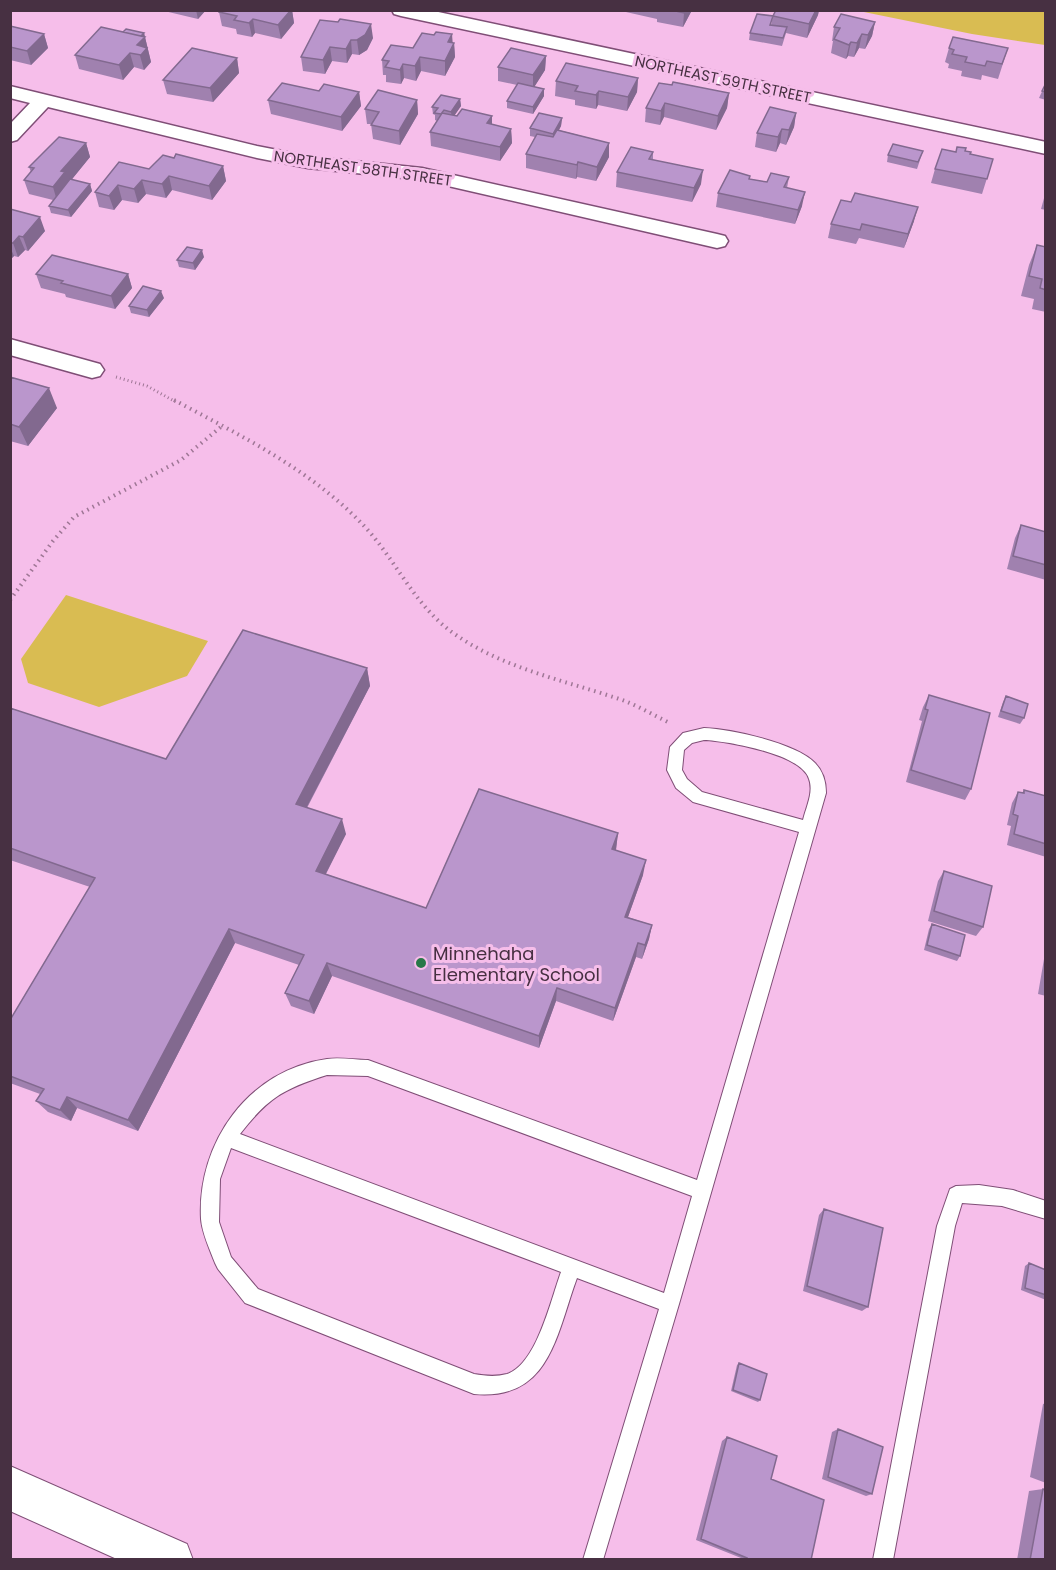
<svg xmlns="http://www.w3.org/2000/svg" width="1056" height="1570" viewBox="0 0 1056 1570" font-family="Poppins,sans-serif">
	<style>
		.green { fill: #d9bc52 }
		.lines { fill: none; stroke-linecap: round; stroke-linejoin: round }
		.service-casing { stroke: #7f4e76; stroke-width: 2 }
		.minor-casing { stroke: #7f4e76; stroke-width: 3 }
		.tertiary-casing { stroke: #7f4e76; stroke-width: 2 }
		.path-far1 { stroke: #9f7796; stroke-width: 3; stroke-dasharray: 1 3; stroke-linecap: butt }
		.path { stroke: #9f7796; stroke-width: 4; stroke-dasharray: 1.5 4.5; stroke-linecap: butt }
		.service { fill: #fff; fill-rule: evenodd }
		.minor { fill: #fff; fill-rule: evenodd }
		.tertiary { fill: #fff; fill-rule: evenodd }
		.wall { fill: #a081af }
		.shaded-wall { fill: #82698f }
		.building { fill: #ba96cc; stroke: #82698f; stroke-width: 1.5 }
		.poi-dot { fill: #287849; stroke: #f6beea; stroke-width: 2 }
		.labels { text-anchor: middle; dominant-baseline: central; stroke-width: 6; stroke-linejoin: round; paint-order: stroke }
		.far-street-label { font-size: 15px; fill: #473042; stroke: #f6beea }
		.poi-label { font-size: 18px; fill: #473042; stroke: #f6beea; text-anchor: start }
	</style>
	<rect width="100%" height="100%" fill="#f6beea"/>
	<path class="green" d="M 859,11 L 1045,11 L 1045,45 L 972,34 Z
		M 66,595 L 208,641 L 187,676 L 99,707 L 28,683 L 21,659 Z"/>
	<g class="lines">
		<defs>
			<path id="service" d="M 704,728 C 731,729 796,743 815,763 C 823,771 826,782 826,793 L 679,1304 L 603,1560 L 583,1560 L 659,1309 L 577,1278 C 556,1335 550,1401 474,1394 L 245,1303 L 218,1269 L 215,1263 C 210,1250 202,1233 201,1219 C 197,1143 248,1070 327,1059 C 340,1057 355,1060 368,1060 L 697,1180 L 799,832 L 693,802 L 676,788 L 667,770 L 670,747 L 683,733 ZM 704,740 C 727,741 802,754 809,779 C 814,792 806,807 803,820 L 702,792 L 687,779 L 682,770 L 684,750 L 692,743 ZM 327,1075 L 368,1076 L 692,1196 L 664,1293 L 240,1134 C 268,1098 283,1089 327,1075 ZM 231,1148 L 561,1272 C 551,1299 537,1364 507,1374 C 496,1377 485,1376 474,1374 L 258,1289 L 231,1257 L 219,1222 L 220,1179 Z
				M 979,1185 L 1013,1190 L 1046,1201 L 1046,1219 L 1002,1206 L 962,1203 L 955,1226 L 893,1560 L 873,1560 L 937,1226 L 950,1189 L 956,1186 Z"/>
			<path id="minor" d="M 392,10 L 429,10 L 1046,142 L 1046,154 L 401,16 L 394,14 Z
				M 10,86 L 257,146 L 308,156 L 422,168 L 717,234 L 725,236 L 728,241 L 725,246 L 717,248 L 422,180 L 308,168 L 257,158 L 48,107 L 17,140 L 10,142 L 10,124 L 30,103 L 10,98 Z
				M 10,339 L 100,364 L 104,370 L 100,376 L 92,378 L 10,355 Z"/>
			<path id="tertiary" d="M 10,1466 L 187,1544 L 193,1560 L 119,1560 L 10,1511 Z"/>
		</defs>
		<use href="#service" class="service-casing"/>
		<use href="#minor" class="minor-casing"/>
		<use href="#tertiary" class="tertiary-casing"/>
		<path class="path-far1" d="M 116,377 L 147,386 L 176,402"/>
		<path class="path" d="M 174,400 C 243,437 312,470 366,528 C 397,562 416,608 456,635 C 507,670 568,681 625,701 C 640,707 655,716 670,723
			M 10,600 L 53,541 L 74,517 L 181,460 L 222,426"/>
		<use href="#service" class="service"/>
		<use href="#minor" class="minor"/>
		<use href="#tertiary" class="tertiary"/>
	</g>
	<path class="wall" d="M 160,10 L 206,10 L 198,19 Z
		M 220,10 L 292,10 L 294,23 L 281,39 L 255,33 L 252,37 L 237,34 L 236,29 L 222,26 L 219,12 Z
		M 617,10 L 692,10 L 683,27 L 657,22 L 657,19 Z
		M 773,10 L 819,10 L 818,15 L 807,38 L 786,33 L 782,46 L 749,40 L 750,33 L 771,25 L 773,16 L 775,11 Z
		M 320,20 L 373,38 L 367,50 L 359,55 L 352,54 L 347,63 L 332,61 L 325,74 L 303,71 L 301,57 Z
		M 875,22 L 872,36 L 865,49 L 859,48 L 854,57 L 848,56 L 846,59 L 831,53 L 833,41 L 832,41 L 834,27 Z
		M 10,26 L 44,34 L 48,48 L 31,65 L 10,60 Z
		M 123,32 L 144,33 L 151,62 L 144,70 L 134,67 L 123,80 L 79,69 L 75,55 Z
		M 452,43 L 454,43 L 455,57 L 445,76 L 421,71 L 416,81 L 404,78 L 401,84 L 386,82 L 386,75 L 383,75 L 382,60 L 413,48 Z
		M 949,48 L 1008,48 L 998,79 L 982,75 L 981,80 L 961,76 L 962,71 L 948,68 L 949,64 L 945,62 Z
		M 546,56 L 545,70 L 534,87 L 544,96 L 533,114 L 507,108 L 507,101 L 517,85 L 498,81 L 498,67 Z
		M 237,58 L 239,73 L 213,102 L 167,94 L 163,80 Z
		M 638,78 L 637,92 L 627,111 L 598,105 L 596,109 L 575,105 L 575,100 L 555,96 L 556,81 Z
		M 1046,83 L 1046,100 L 1039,98 Z
		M 672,85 L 729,93 L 727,108 L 716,130 L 664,117 L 660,125 L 645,122 L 646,108 Z
		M 319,91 L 359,92 L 361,106 L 342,131 L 271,114 L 268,100 Z
		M 460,99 L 461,106 L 454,116 L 492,116 L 492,125 L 511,129 L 512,143 L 500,161 L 431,146 L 430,132 L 437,121 L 435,120 L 435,115 L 433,114 L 432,107 Z
		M 417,100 L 418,114 L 400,145 L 373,139 L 371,124 L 367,124 L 365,109 Z
		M 796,113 L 794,127 L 786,145 L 780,143 L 776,152 L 755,147 L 757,133 Z
		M 562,118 L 561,126 L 559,130 L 609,143 L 609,157 L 596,181 L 577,177 L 576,179 L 526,168 L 526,154 L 535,137 L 530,136 L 530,128 Z
		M 86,143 L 90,157 L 71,180 L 90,184 L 92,191 L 71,217 L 51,213 L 49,206 L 53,200 L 29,194 L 24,180 L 31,172 L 29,167 Z
		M 923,151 L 917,169 L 887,162 L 888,155 Z
		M 965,151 L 970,154 L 993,159 L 982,194 L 931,183 L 935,169 L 956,152 Z
		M 653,152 L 653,160 L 701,184 L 692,202 L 616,187 L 617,172 Z
		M 223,166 L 226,181 L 212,200 L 172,190 L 166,198 L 146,194 L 138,203 L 122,200 L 114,210 L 99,207 L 95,192 L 149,169 Z
		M 789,177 L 787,188 L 802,206 L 795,224 L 716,207 L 718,193 L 750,179 L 767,182 Z
		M 1046,191 L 1046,210 L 1041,209 Z
		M 10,209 L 45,231 L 28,251 L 25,250 L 18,257 L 14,256 L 10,260 Z
		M 914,221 L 904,248 L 859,238 L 856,244 L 828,238 L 831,224 Z
		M 1037,245 L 1046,247 L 1046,312 L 1032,309 L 1034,299 L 1021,296 L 1029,265 Z
		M 204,257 L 195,270 L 179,267 L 177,260 Z
		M 36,274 L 128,274 L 132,288 L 115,309 L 66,297 L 65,294 L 41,288 Z
		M 164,298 L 149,317 L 131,313 L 129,306 Z
		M 10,377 L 57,408 L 28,446 L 10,441 Z
		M 1021,525 L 1046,532 L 1046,580 L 1007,569 L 1015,538 Z
		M 367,668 L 370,686 L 307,808 L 346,834 L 326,874 L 426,908 L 618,833 L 616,850 L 643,875 L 628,917 L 652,925 L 649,939 L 642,959 L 636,957 L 613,1021 L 556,1001 L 539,1048 L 332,976 L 314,1014 L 291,1006 L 285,993 L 299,965 L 235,943 L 138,1131 L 77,1108 L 71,1121 L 48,1112 L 36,1101 L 40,1094 L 10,1083 L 10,1020 L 90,887 L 10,860 L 10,708 L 166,759 Z
		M 929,695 L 971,789 L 965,800 L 906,782 L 922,721 L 919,720 L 923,707 Z
		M 1006,696 L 1024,718 L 1020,724 L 998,717 L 1003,702 Z
		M 1024,790 L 1046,796 L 1046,857 L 1007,845 L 1011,826 L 1007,825 L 1012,803 L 1018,792 L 1022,793 Z
		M 944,871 L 983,927 L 976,936 L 928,921 L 938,881 Z
		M 932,924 L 960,956 L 957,961 L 924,950 L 929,929 Z
		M 1046,957 L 1046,996 L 1038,994 L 1044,959 Z
		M 824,1209 L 868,1307 L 862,1311 L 803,1291 L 819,1215 Z
		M 1029,1263 L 1046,1270 L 1046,1300 L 1021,1290 L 1025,1266 Z
		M 739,1363 L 760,1400 L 758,1402 L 731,1391 L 737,1365 Z
		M 1046,1403 L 1046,1483 L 1030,1477 L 1043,1404 Z
		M 838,1429 L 872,1494 L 866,1496 L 822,1479 L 832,1432 Z
		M 727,1437 L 771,1479 L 811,1560 L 740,1560 L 741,1558 L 696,1540 L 722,1441 Z
		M 1043,1489 L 1046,1560 L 1017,1560 L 1029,1491 Z"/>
	<path class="shaded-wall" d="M 196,10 L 206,10 L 198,19 Z
		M 291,10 L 292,10 L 294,23 L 281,39 L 278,25 Z
		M 686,10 L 692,10 L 683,27 L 684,13 Z
		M 816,10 L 819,10 L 818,15 L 807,38 L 809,24 Z
		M 253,19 L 255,33 L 252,37 L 249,23 Z
		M 875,22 L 872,36 L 865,49 L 868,35 Z
		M 371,24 L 373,38 L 367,50 L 359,55 L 357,40 Z
		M 144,33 L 151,62 L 144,70 L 137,45 L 139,39 Z
		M 44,34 L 48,48 L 31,65 L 27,51 Z
		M 452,34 L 453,47 L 454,43 L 455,57 L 445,76 L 445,61 L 448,42 Z
		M 862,34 L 859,48 L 854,57 L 857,43 Z
		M 351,40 L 352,54 L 347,63 L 346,49 Z
		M 851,42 L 848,56 L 846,59 L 849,45 Z
		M 330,47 L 332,61 L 325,74 L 323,60 Z
		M 130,53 L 134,67 L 123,80 L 119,65 Z
		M 546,56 L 545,70 L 533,89 L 533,75 Z
		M 420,57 L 421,71 L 416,81 L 415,66 Z
		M 237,58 L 239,73 L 213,102 L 210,88 Z
		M 403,64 L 404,78 L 401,84 L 400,70 Z
		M 638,78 L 637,92 L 627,111 L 628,97 Z
		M 544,89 L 544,96 L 533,114 L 533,107 Z
		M 599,91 L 598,105 L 596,109 L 596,95 Z
		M 359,92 L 361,106 L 342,131 L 341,117 Z
		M 729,93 L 727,108 L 716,130 L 718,116 Z
		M 460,99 L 461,106 L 452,119 L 451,112 Z
		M 417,100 L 418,114 L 400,145 L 399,131 Z
		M 665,103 L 664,117 L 660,125 L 661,111 Z
		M 796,113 L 794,127 L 786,145 L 789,130 Z
		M 492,116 L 492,130 L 487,123 Z
		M 562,118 L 561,126 L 553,141 L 553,134 Z
		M 511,129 L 512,143 L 500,161 L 500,147 Z
		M 782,129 L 780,143 L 776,152 L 778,137 Z
		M 86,143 L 90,157 L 69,183 L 57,201 L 53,187 L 61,171 Z
		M 609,143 L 609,157 L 596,181 L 597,167 Z
		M 578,162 L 577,177 L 576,179 L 577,165 Z
		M 223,166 L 226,181 L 212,200 L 209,186 Z
		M 703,170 L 701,184 L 692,202 L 694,188 Z
		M 169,176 L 172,190 L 166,198 L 162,184 Z
		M 142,180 L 146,194 L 138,203 L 134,189 Z
		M 90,184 L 92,191 L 71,217 L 68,210 Z
		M 118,185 L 122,200 L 114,210 L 109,196 Z
		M 805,192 L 802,206 L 795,224 L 798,210 Z
		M 918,207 L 914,221 L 904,248 L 908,234 Z
		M 40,217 L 45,231 L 28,251 L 23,237 Z
		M 19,236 L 25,250 L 18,257 L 13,243 Z
		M 10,247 L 14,256 L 10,260 Z
		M 202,250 L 204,257 L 195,270 L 193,263 Z
		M 128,274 L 132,288 L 115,309 L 111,296 Z
		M 161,291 L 164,298 L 149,317 L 147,310 Z
		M 49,388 L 57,408 L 28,446 L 19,427 Z
		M 367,668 L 370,686 L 300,820 L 296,804 Z
		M 342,819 L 346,834 L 320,885 L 316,871 Z
		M 618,833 L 616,849 L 610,864 L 612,849 Z
		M 646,860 L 643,875 L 623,931 L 625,917 Z
		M 652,925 L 649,939 L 642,959 L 645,945 Z
		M 229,929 L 235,943 L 138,1131 L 128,1120 Z
		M 638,943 L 636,957 L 613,1021 L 615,1008 Z
		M 327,963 L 332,976 L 314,1014 L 309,1001 Z
		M 557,988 L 556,1001 L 539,1048 L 539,1036 Z
		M 67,1097 L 77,1108 L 71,1121 L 60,1110 Z"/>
	<path class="building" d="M 220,10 L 291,10 L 278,25 L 253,19 L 249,23 L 234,20 L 237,16 L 219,12 Z
		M 671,10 L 686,10 L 684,13 Z
		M 776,10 L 816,10 L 809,24 L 773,16 Z
		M 757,14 L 773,16 L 770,25 L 787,27 L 783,38 L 750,33 Z
		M 841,14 L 875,22 L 868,35 L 862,34 L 857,43 L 851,42 L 849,45 L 834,39 L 840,28 L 834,27 Z
		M 340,19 L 371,24 L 365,35 L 357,40 L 351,40 L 346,49 L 330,47 L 323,60 L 301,57 L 320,20 L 338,22 Z
		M 10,26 L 44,34 L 27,51 L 10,47 Z
		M 101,27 L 145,37 L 137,45 L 147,48 L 141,55 L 130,53 L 119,65 L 75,55 Z
		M 126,29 L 144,33 L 141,36 L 123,32 Z
		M 436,32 L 452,34 L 448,42 L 454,43 L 445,61 L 420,57 L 415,66 L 403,64 L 400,70 L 385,67 L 389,61 L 382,60 L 391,45 L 413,48 L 422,33 L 434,35 Z
		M 953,37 L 1008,48 L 1002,64 L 987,61 L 985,66 L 965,62 L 967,57 L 952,54 L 954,50 L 949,48 Z
		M 192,48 L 237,58 L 210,88 L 163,80 Z
		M 511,48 L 546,56 L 533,75 L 498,67 Z
		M 566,63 L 638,78 L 628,97 L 599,91 L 596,95 L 575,91 L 578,86 L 556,81 Z
		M 673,82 L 729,93 L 718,116 L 665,103 L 661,111 L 646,108 L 659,83 L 672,85 Z
		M 282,83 L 319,91 L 324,84 L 359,92 L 341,117 L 268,100 Z
		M 518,83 L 544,89 L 533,107 L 507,101 Z
		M 1046,83 L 1046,92 L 1042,91 Z
		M 378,90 L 417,100 L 399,131 L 371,125 L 379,112 L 365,109 Z
		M 441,95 L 460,99 L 451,112 L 444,110 L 441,114 L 434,113 L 438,108 L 432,107 Z
		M 770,107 L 796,113 L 789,130 L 782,129 L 778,137 L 757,133 Z
		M 462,109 L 492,116 L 487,123 L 511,129 L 500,147 L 430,132 L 442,113 L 457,116 Z
		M 539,113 L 562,118 L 553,134 L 530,128 Z
		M 557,130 L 609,143 L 597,167 L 578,162 L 577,165 L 526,154 L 537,134 L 553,137 Z
		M 59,137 L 86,143 L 61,171 L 65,172 L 53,187 L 24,180 L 34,168 L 29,167 Z
		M 893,144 L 923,151 L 918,162 L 888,155 Z
		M 631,147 L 653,152 L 649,159 L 703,170 L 694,188 L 617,172 Z
		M 957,147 L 966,148 L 965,151 L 971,152 L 970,154 L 993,159 L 987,179 L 935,169 L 942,149 L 956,152 Z
		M 176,154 L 223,166 L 209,186 L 169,176 L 162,184 L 142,180 L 134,189 L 118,185 L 109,196 L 95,192 L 119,162 L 149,169 L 163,155 L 174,158 Z
		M 730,170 L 750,176 L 749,179 L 767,182 L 771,173 L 789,177 L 784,187 L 805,192 L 798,210 L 718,193 Z
		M 70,179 L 90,184 L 68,210 L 49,206 Z
		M 855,193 L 918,207 L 908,234 L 862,224 L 860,230 L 831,224 L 841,200 L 851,202 Z
		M 10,209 L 40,217 L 23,237 L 19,236 L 13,243 L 10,243 Z
		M 1037,245 L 1046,247 L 1046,290 L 1040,288 L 1042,279 L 1029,276 Z
		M 187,247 L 202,250 L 193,263 L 177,260 Z
		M 52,255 L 128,274 L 111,296 L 61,283 L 63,281 L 36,274 Z
		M 143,286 L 161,291 L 147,310 L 129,306 Z
		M 10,377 L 49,388 L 19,427 L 10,424 Z
		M 1021,525 L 1046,532 L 1046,565 L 1013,556 Z
		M 243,630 L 367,668 L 296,804 L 342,819 L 316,871 L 426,908 L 479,789 L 618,833 L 612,849 L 646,860 L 625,917 L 652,925 L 645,945 L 638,943 L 615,1008 L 557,988 L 539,1036 L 327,963 L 309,1001 L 285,993 L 304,955 L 229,929 L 128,1120 L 67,1097 L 60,1110 L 36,1101 L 44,1089 L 10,1076 L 10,1020 L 95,878 L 10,848 L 10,708 L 166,759 Z
		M 929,695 L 990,713 L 971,789 L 911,770 L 928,710 L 925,709 Z
		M 1006,696 L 1028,704 L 1024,718 L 1001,711 Z
		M 1024,790 L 1046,796 L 1046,844 L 1014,834 L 1018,816 L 1013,814 L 1018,792 L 1024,793 Z
		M 944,871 L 992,886 L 983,927 L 934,911 Z
		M 932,924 L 965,935 L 960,956 L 927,945 Z
		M 824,1209 L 883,1228 L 868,1307 L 807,1286 Z
		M 1029,1263 L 1046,1270 L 1046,1295 L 1025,1288 Z
		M 739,1363 L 767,1374 L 760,1400 L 733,1390 Z
		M 838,1429 L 883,1447 L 872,1494 L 828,1477 Z
		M 727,1437 L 777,1456 L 771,1479 L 824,1500 L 811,1560 L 746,1560 L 747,1558 L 701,1539 Z
		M 1043,1489 L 1046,1490 L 1046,1560 L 1030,1560 Z"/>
	<circle class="poi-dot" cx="421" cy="963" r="6"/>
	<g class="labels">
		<g class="far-street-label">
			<text transform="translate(723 79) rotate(12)">NORTHEAST 59TH STREET</text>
			<text transform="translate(363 168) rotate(8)">NORTHEAST 58TH STREET</text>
		</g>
		<g class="poi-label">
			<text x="433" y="953">Minnehaha<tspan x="433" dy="21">Elementary School</tspan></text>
		</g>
	</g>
	<rect width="1056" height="1570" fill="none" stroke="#473042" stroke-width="24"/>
</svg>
